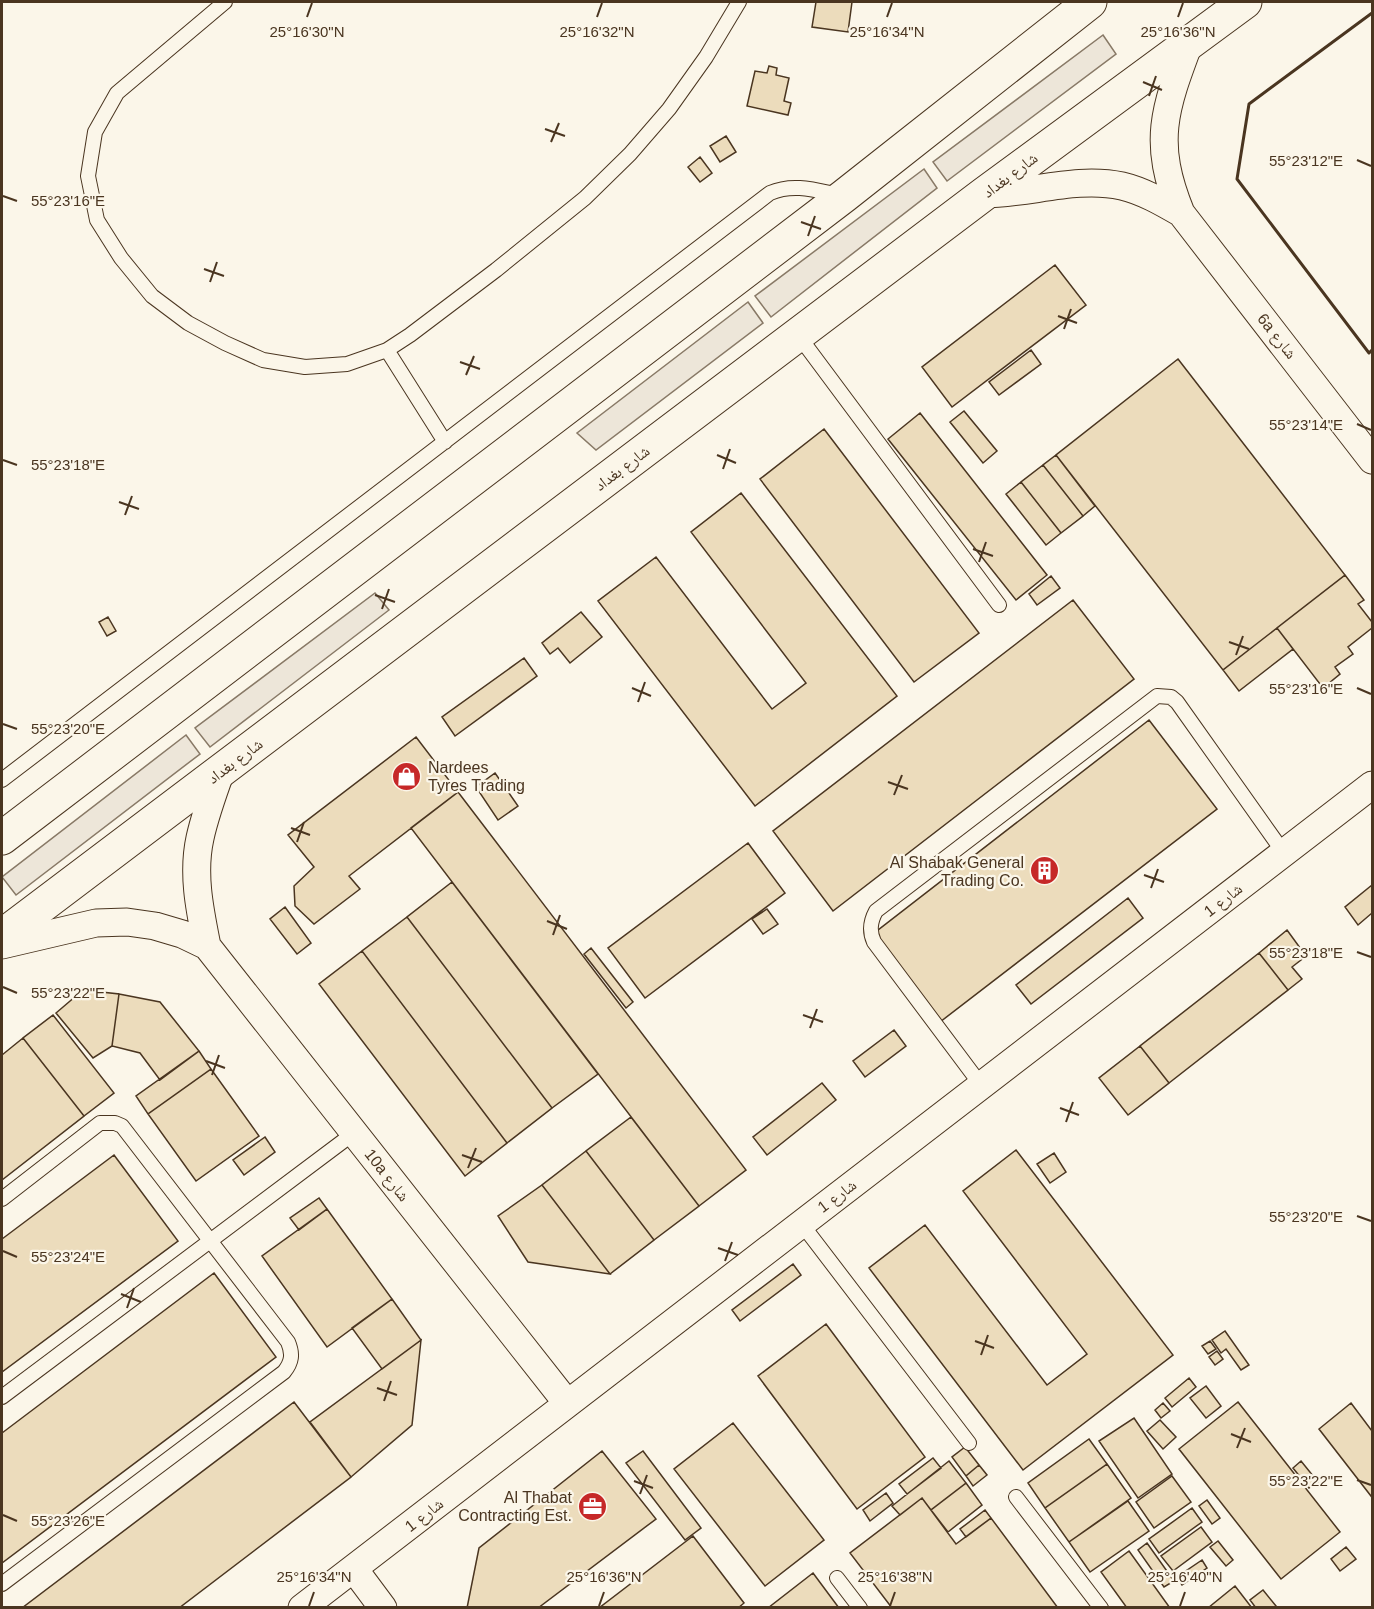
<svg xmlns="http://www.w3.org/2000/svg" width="1374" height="1609" viewBox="0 0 1374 1609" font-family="Arial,'Noto Naskh Arabic',sans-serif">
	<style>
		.green { fill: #ede6d9; stroke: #887966; stroke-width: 1.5 }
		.building { fill: #ecdcbc; stroke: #4a3520; stroke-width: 1.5 }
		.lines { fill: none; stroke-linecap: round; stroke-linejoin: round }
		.lane-casing { stroke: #4a3520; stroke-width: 16 }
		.street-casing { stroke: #4a3520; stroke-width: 29 }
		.primary-casing { stroke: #4a3520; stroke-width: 35 }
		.lane { stroke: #fbf6e9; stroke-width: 14 }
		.street { stroke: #fbf6e9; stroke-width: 27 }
		.primary { stroke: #fbf6e9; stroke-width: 33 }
		.wall { stroke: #4a3520; stroke-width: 3 }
		.ticks { fill: none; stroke: #4a3520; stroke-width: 2 }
		.labels { text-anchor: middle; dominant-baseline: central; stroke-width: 4.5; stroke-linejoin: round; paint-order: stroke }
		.street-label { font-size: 16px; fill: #4a3520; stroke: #fbf6e9 }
		.poi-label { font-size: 16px; fill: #4a3520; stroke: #fbf6e9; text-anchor: end }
		.ticks-label { font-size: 15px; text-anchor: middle; fill: #4a3520; stroke: #fbf6e9; stroke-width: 4.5; stroke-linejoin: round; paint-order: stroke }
	</style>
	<rect width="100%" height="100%" fill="#fbf6e9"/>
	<path class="green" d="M 1103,35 L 1116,54 L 947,181 L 933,162 Z
		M 924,169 L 937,188 L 771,317 L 755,296 Z
		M 748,302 L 763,323 L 596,450 L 577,433 Z
		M 375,593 L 389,610 L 210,747 L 195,728 Z
		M 186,735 L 200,754 L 16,895 L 2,877 Z"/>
	<path class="building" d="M 816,2 L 852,2 L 848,32 L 812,27 Z
		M 769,66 L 777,68 L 776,75 L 789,78 L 784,101 L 791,103 L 788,115 L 747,106 L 755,71 L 767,73 Z
		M 726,136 L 736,152 L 720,162 L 710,146 Z
		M 700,157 L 712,173 L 700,182 L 688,167 Z
		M 1055,265 L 1086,305 L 952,407 L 922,367 Z
		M 1031,350 L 1041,364 L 999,395 L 989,382 Z
		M 1178,359 L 1345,575 L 1223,670 L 1056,455 Z
		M 964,411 L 997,451 L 983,463 L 950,422 Z
		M 920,413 L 1047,575 L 1016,600 L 888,439 Z
		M 824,429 L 979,633 L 914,682 L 760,479 Z
		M 1056,455 L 1095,506 L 1083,516 L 1043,465 Z
		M 1043,465 L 1083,516 L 1061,533 L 1021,482 Z
		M 1021,482 L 1061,533 L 1046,545 L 1006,494 Z
		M 741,493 L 897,696 L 755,806 L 598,601 L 656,557 L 772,709 L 806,683 L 691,532 Z
		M 1345,575 L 1364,600 L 1358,604 L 1372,622 L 1372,628 L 1348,647 L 1353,654 L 1335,667 L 1340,674 L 1323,688 L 1277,628 Z
		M 1051,576 L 1060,588 L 1037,605 L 1029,594 Z
		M 1073,600 L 1134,679 L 833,911 L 773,831 Z
		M 581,612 L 602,637 L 570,663 L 558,648 L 550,654 L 542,643 Z
		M 108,617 L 116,631 L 107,636 L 99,622 Z
		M 1277,628 L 1293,649 L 1239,691 L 1223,670 Z
		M 524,658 L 537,676 L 455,736 L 442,717 Z
		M 1149,720 L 1217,809 L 940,1022 L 873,934 Z
		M 416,737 L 458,792 L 349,876 L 360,889 L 314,924 L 295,906 L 294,886 L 314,867 L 288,835 Z
		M 495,773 L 518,806 L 498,820 L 476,787 Z
		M 458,792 L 746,1170 L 699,1206 L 411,828 Z
		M 748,843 L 785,893 L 645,998 L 608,948 Z
		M 452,882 L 598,1074 L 552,1108 L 407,917 Z
		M 1372,885 L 1372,913 L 1358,925 L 1345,907 Z
		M 1128,898 L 1143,918 L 1031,1004 L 1016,985 Z
		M 285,907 L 311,943 L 297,954 L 270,919 Z
		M 767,909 L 778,924 L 763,934 L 752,919 Z
		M 407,917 L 552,1108 L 507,1143 L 362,951 Z
		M 1287,930 L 1306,956 L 1292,967 L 1302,979 L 1288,990 L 1259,953 Z
		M 591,948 L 633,1002 L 626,1008 L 584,954 Z
		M 362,951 L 507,1143 L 465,1176 L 319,984 Z
		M 1259,953 L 1288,990 L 1169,1083 L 1140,1046 Z
		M 83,990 L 119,994 L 112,1046 L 93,1058 L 56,1013 Z
		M 119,994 L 160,1002 L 199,1051 L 160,1080 L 140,1053 L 112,1046 Z
		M 53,1015 L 114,1093 L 84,1116 L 23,1038 Z
		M 894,1030 L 906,1046 L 865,1077 L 853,1061 Z
		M 23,1038 L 84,1116 L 2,1180 L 2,1055 Z
		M 1140,1046 L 1169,1083 L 1128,1115 L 1099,1078 Z
		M 199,1051 L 211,1069 L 148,1114 L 136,1096 Z
		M 211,1069 L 259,1136 L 196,1181 L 148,1114 Z
		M 822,1083 L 836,1100 L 767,1155 L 753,1137 Z
		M 631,1117 L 699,1206 L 654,1240 L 586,1151 Z
		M 265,1137 L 275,1152 L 244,1175 L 233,1160 Z
		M 1016,1150 L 1173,1355 L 1023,1470 L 869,1268 L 925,1225 L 1047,1385 L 1087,1354 L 963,1191 Z
		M 586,1151 L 654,1240 L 610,1274 L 542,1185 Z
		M 1054,1153 L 1066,1172 L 1050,1183 L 1037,1164 Z
		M 114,1155 L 178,1241 L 2,1372 L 2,1239 Z
		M 542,1185 L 610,1274 L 528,1262 L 498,1216 Z
		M 319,1198 L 327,1209 L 299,1230 L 290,1218 Z
		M 327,1209 L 392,1299 L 327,1347 L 262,1256 Z
		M 793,1264 L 801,1275 L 740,1321 L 732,1310 Z
		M 214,1273 L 276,1357 L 2,1563 L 2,1433 Z
		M 392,1299 L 421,1340 L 382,1369 L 352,1328 Z
		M 826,1324 L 925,1457 L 857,1509 L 758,1376 Z
		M 1225,1331 L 1249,1365 L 1241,1370 L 1226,1349 L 1221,1353 L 1212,1340 Z
		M 421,1340 L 412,1425 L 351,1477 L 310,1422 Z
		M 1210,1341 L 1216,1349 L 1208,1354 L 1202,1346 Z
		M 1217,1351 L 1223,1359 L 1215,1365 L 1209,1357 Z
		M 1189,1378 L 1196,1387 L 1172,1407 L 1165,1398 Z
		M 1206,1386 L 1221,1406 L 1206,1418 L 1190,1398 Z
		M 294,1402 L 351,1477 L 179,1608 L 22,1608 Z
		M 1238,1402 L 1340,1532 L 1281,1579 L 1179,1449 Z
		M 1163,1403 L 1170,1411 L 1161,1418 L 1155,1410 Z
		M 1351,1403 L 1372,1431 L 1372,1495 L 1371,1496 L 1319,1429 Z
		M 1134,1418 L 1172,1474 L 1138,1498 L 1099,1441 Z
		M 1160,1420 L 1176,1437 L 1163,1449 L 1147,1431 Z
		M 733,1423 L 824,1540 L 765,1586 L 674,1469 Z
		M 1089,1439 L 1107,1464 L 1045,1508 L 1028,1483 Z
		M 965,1447 L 979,1465 L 966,1476 L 952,1457 Z
		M 602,1451 L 656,1519 L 538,1608 L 467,1608 L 479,1548 Z
		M 643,1451 L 701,1528 L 685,1540 L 626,1463 Z
		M 933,1458 L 941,1468 L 907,1494 L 899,1484 Z
		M 949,1461 L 966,1483 L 931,1510 L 922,1498 L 900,1515 L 892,1506 Z
		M 1301,1461 L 1318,1482 L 1309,1488 L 1293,1468 Z
		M 1107,1464 L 1131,1498 L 1069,1542 L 1045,1508 Z
		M 979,1465 L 987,1475 L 973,1486 L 966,1476 Z
		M 1172,1476 L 1191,1502 L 1154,1528 L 1136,1502 Z
		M 966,1483 L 982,1505 L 948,1532 L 931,1510 Z
		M 886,1493 L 893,1503 L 870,1521 L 863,1510 Z
		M 922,1498 L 956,1544 L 991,1518 L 1058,1608 L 892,1608 L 850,1553 Z
		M 1207,1500 L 1220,1518 L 1212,1524 L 1199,1506 Z
		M 1128,1501 L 1149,1531 L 1090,1572 L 1069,1542 Z
		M 1192,1508 L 1202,1522 L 1159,1553 L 1149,1539 Z
		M 985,1510 L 991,1518 L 966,1537 L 960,1529 Z
		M 1201,1527 L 1212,1542 L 1173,1571 L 1161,1556 Z
		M 693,1536 L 744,1603 L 738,1608 L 599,1608 Z
		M 1218,1541 L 1233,1560 L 1226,1566 L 1210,1547 Z
		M 1147,1543 L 1174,1581 L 1164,1587 L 1138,1550 Z
		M 1346,1547 L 1356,1559 L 1340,1571 L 1331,1559 Z
		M 1129,1551 L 1170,1608 L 1127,1608 L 1101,1572 Z
		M 1202,1560 L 1207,1568 L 1182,1585 L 1177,1577 Z
		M 813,1573 L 839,1608 L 768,1608 Z
		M 1235,1586 L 1252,1608 L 1208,1608 Z
		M 1263,1590 L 1276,1606 L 1274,1608 L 1256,1608 L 1250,1600 Z"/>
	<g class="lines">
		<defs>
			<path id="lane" d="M 225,2 L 117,93 L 95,132 L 88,176 L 97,220 L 121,258 L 152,296 L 188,323 L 225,343 L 263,360 L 305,367 L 347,364 L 387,350 L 410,335 L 496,270 L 585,198 L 630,154 L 669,109 L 706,57 L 739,2
				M 798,335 L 999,605
				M 387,350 L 445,442
				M 2,780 L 770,193 C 793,183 815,190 839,195
				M 981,1085 L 874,942 C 869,931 870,922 876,911 L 1157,696 L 1171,697 L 1177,702 L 1284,853
				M 2,1199 L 100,1123 L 115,1123 L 122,1126 L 288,1342 C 293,1354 292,1362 284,1372 L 2,1584
				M 801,1223 L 969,1443
				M 2,1397 L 354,1133
				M 1016,1497 L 1101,1608
				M 837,1578 L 860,1608"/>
			<path id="street" d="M 1190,41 C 1164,110 1152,142 1181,213 L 1372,460
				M 984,194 C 1029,194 1076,176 1122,186 C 1143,191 1162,202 1181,213
				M 2,945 L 96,923 L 127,922 L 155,926 L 182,934 L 207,946 L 567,1403
				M 207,946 C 200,911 192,874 200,838 C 205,815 213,793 221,771
				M 354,1569 L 383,1608
				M 302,1608 L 1372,785"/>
			<path id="primary" d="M 2,838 L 844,196 L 1090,2
				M 2,936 L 984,194 L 1245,2"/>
		</defs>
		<use href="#lane" class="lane-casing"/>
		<use href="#street" class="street-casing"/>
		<use href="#primary" class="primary-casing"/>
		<use href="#lane" class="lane"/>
		<use href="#street" class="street"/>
		<use href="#primary" class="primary"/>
		<path class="wall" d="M 1372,13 L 1249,104 L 1237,179 L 1369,353 L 1372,350"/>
	</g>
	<path class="ticks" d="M 307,17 L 312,3M 597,17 L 602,3M 887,17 L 892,3M 1178,17 L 1183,3M 1143,82 L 1162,90M 1149,96 L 1156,76M 545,129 L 565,136M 551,142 L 559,123M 1357,160 L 1371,166M 3,196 L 17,201M 801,222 L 821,229M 808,236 L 815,216M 204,269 L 224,276M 210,282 L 217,262M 1058,316 L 1077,323M 1064,329 L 1071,309M 460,362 L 480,369M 466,375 L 474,356M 1357,424 L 1371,430M 717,455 L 736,463M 3,460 L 17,465M 723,469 L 730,449M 119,502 L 139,509M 125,515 L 132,496M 973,549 L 993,556M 979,562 L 986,542M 375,595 L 395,602M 382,609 L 389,589M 1229,642 L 1249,649M 1236,655 L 1243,636M 632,688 L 651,696M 1357,688 L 1371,694M 638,702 L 645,682M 3,724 L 17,729M 888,782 L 908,789M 894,795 L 902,775M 291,828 L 310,835M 297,842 L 304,822M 1144,875 L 1164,882M 1151,888 L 1158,869M 547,921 L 567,929M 553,935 L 560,915M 1357,952 L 1371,957M 3,987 L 17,993M 803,1015 L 823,1022M 810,1028 L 817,1009M 206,1061 L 225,1068M 212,1075 L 219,1055M 1060,1108 L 1079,1115M 1066,1122 L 1073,1102M 462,1155 L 482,1162M 468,1168 L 476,1148M 1357,1216 L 1371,1221M 718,1248 L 738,1255M 3,1251 L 17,1257M 725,1261 L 732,1242M 121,1294 L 141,1302M 127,1308 L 134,1288M 975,1341 L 994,1348M 981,1355 L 988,1335M 377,1388 L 397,1395M 384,1401 L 391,1381M 1231,1434 L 1251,1442M 1237,1448 L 1245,1428M 1357,1480 L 1371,1485M 634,1481 L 653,1488M 640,1494 L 647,1475M 3,1515 L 17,1521M 309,1606 L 314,1592M 599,1606 L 604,1592M 890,1606 L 895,1592M 1180,1606 L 1185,1592"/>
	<defs>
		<symbol id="shop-disc" viewBox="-11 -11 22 22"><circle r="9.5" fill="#c62828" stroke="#fbf6e9"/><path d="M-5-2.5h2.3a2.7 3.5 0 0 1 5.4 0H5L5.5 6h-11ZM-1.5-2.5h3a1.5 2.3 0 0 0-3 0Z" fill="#fff"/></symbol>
		<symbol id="building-disc" viewBox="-11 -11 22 22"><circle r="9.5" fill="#c62828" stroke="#fbf6e9"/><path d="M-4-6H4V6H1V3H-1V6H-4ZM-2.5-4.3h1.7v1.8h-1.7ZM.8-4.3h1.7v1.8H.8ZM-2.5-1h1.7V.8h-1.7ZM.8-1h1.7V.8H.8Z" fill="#fff"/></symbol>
		<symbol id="office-disc" viewBox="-11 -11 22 22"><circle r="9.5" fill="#c62828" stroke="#fbf6e9"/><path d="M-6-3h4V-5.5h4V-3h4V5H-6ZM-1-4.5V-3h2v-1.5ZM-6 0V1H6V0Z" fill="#fff"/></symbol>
	</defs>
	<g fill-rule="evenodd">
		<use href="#shop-disc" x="390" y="760" width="33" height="33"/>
		<use href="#building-disc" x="1028" y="854" width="33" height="33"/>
		<use href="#office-disc" x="576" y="1490" width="33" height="33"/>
	</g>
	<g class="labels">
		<g class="street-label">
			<text transform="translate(1010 175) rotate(-37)">شارع بغداد</text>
			<text transform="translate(1277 336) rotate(52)">6a شارع</text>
			<text transform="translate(622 468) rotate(-37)">شارع بغداد</text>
			<text transform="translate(235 761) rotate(-37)">شارع بغداد</text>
			<text transform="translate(1223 900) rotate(-38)">شارع 1</text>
			<text transform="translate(387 1175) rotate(52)">10a شارع</text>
			<text transform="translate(837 1196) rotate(-37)">شارع 1</text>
			<text transform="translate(424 1515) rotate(-38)">شارع 1</text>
		</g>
		<g class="poi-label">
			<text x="428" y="767" text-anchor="start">Nardees<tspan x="428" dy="18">Tyres Trading</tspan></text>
			<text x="1024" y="862">Al Shabak General<tspan x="1024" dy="18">Trading Co.</tspan></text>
			<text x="572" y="1497">Al Thabat<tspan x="572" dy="18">Contracting Est.</tspan></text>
		</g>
	</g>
	<g class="ticks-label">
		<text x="597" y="37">25°16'32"N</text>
		<text x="887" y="37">25°16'34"N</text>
		<text x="1178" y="37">25°16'36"N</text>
		<text x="307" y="37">25°16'30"N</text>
		<text x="1306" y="166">55°23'12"E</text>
		<text x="68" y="206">55°23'16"E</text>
		<text x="1306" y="430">55°23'14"E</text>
		<text x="68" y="470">55°23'18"E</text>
		<text x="1306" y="694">55°23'16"E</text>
		<text x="68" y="734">55°23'20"E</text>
		<text x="1306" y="958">55°23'18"E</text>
		<text x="68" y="998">55°23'22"E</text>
		<text x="1306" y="1222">55°23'20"E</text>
		<text x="68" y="1262">55°23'24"E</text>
		<text x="1306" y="1486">55°23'22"E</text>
		<text x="68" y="1526">55°23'26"E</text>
		<text x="314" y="1582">25°16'34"N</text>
		<text x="604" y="1582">25°16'36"N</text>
		<text x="895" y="1582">25°16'38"N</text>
		<text x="1185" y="1582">25°16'40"N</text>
	</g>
	<rect width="1374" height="1609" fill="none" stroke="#4a3520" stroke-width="6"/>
</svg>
